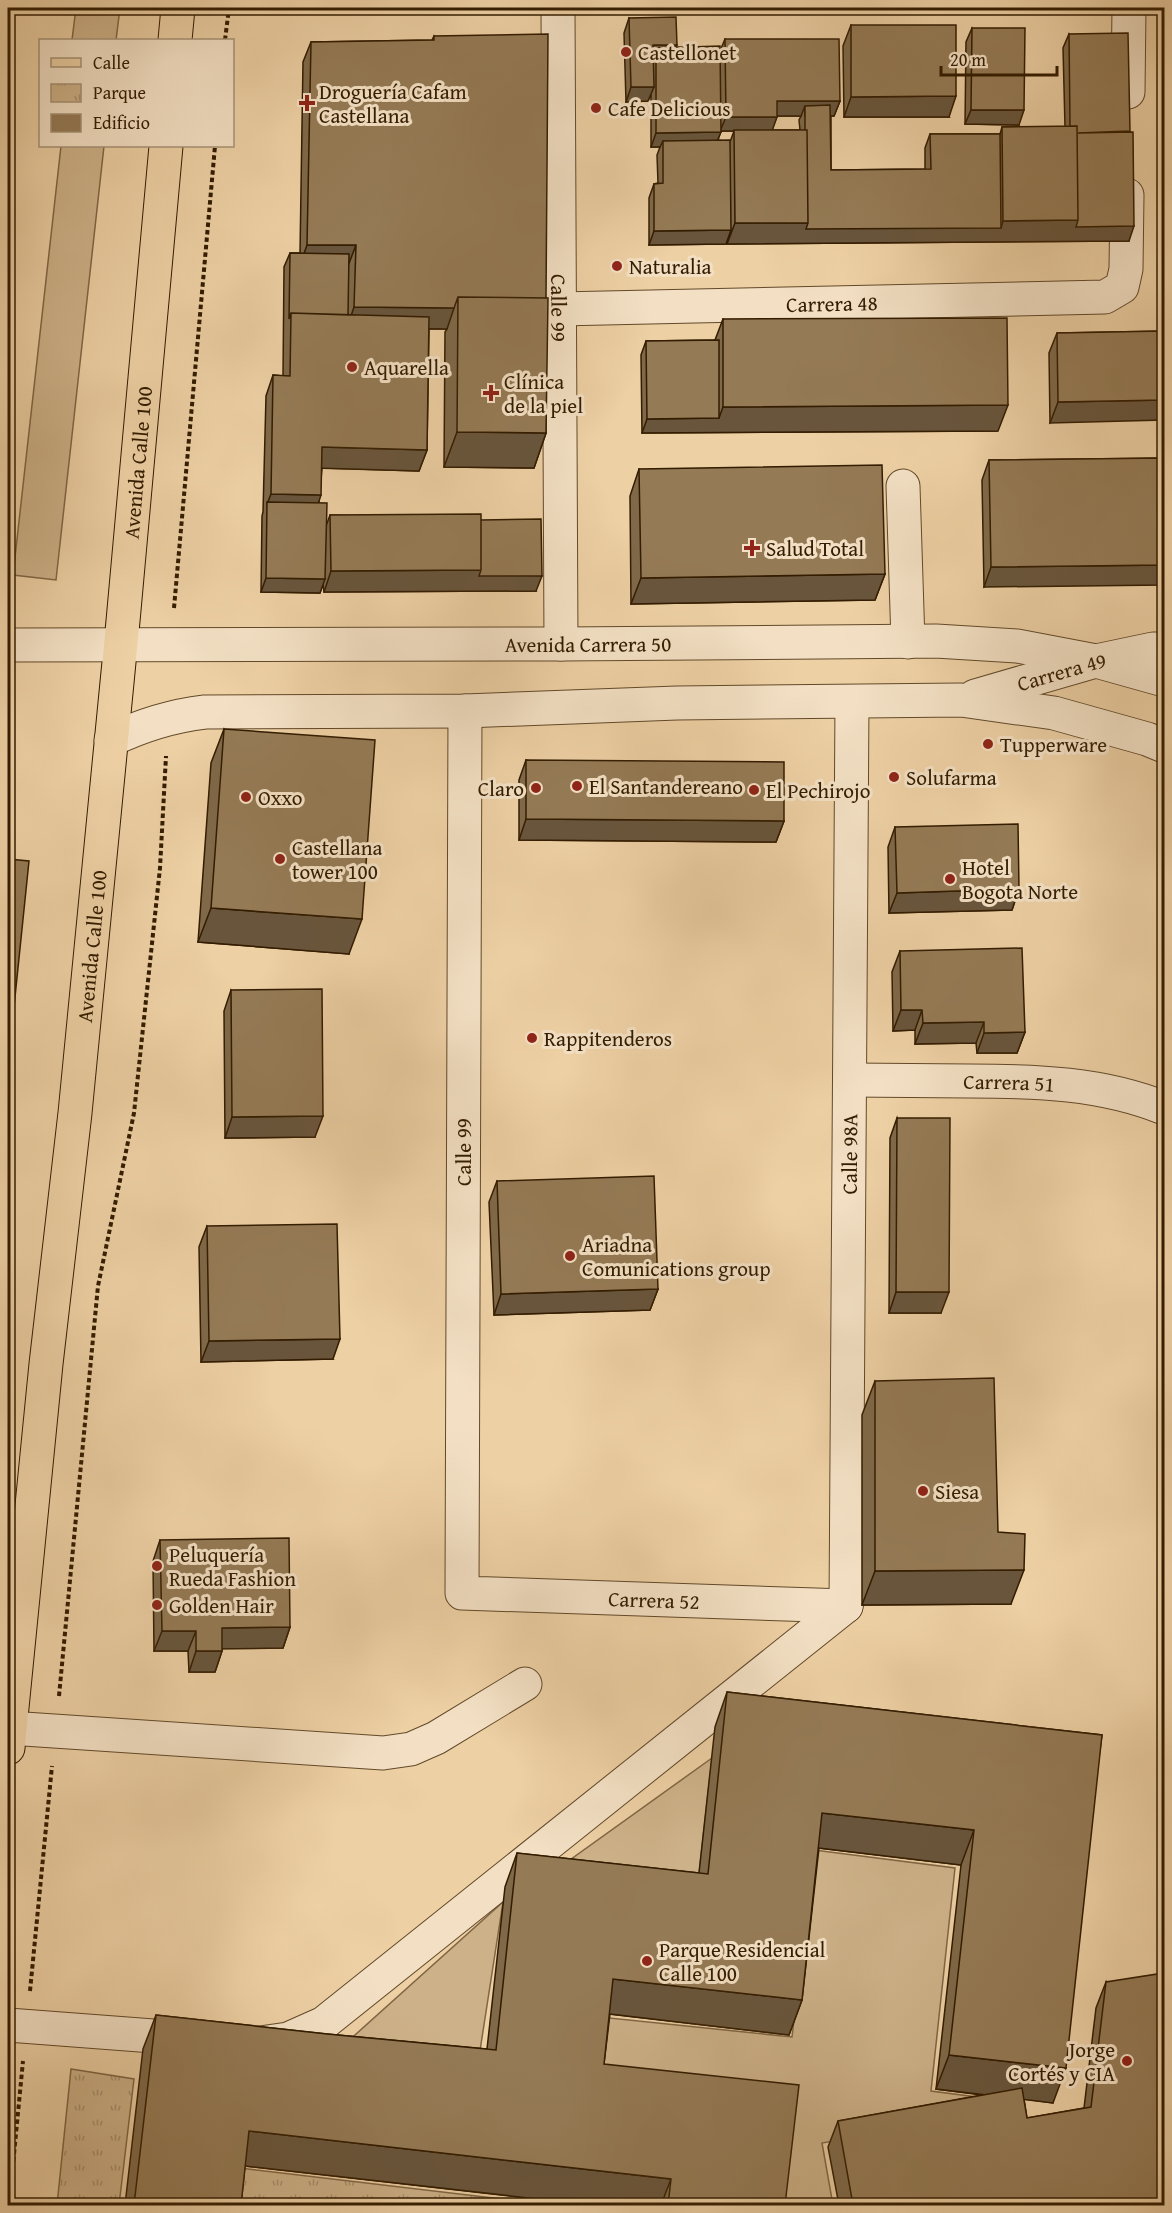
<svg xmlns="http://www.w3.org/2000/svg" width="1172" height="2213" viewBox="0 0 1172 2213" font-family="'Gentium Book Plus',serif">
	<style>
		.grass { fill: #cdb188; stroke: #806644; stroke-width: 1.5 }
		.park { fill: url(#park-tufts); stroke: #806644; stroke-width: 1.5 }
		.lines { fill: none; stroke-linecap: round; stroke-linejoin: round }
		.minor-casing { stroke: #624929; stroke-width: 35 }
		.major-casing { stroke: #331c00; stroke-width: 35 }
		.path { stroke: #331c00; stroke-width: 4; stroke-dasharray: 4.5 3; stroke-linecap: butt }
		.minor { stroke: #f3e0c4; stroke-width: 33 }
		.major { stroke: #edd0a4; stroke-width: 33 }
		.wall { fill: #7f6949; stroke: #331c00; stroke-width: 1.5; fill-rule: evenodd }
		.shaded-wall { fill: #68553c; stroke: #331c00; stroke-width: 1.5 }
		.building { fill: #947a55; stroke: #331c00; stroke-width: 1.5 }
		.poi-dot { fill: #8f2418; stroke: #f3e0c4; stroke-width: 2 }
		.labels { text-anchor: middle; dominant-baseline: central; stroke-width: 6; stroke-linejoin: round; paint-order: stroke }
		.poi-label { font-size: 21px; fill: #331c00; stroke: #f3e0c4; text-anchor: start }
		.street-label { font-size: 21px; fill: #331c00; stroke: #f3e0c4 }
	</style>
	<defs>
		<pattern id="park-tufts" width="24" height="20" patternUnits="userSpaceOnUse" patternTransform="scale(1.5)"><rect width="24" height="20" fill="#cdb188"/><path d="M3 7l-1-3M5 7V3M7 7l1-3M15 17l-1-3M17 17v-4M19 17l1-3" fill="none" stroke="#a78f6d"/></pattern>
	</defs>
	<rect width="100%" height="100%" fill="#edd0a4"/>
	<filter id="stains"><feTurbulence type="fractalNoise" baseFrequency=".00333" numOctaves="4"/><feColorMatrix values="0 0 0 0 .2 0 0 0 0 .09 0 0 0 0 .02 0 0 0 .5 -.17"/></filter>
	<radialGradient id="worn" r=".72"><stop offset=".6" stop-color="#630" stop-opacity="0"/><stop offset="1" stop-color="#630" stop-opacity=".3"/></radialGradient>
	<path class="grass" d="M 76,8 L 120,8 L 116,40 L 72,40 Z
		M 61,146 L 104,146 L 56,580 L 13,575 Z
		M 712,1758 L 695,1909 L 528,1890 Z
		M 814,1850 L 955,1868 L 931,2091 L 1008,2101 L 1010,2109 L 822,2143 L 833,2205 L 781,2206 L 595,2092 L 600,2017 L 792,2037 Z
		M 503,1902 L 477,2070 L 326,2061 Z"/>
	<path class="park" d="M 71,2069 L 134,2079 L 119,2205 L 57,2205 Z
		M 240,2168 L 552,2205 L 236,2206 Z"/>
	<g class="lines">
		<defs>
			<g id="minor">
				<path id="s1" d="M 558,8 L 561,644"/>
				<path d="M 1128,92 L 1129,8"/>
				<path id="s2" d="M 559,309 L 1105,297 L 1122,287 L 1126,269 L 1127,195"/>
				<path d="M 903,486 L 908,642"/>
				<path id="s3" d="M 8,645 L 561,644 L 936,641 L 1017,646 L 1096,661 L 1164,680"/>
				<path id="s4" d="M 975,696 L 1096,661 L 1153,649 L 1164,649"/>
				<path id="s5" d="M 465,711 L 462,1593 L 846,1606"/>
				<path d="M 111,740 C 142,725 171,716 205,712 L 465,711 L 677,703 L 961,700 L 1054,713 L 1147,739 L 1164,746"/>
				<path id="s6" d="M 850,1080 C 890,1080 930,1081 970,1081 C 1036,1081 1102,1083 1164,1108"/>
				<path id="s7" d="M 846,1606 L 852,702"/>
				<path d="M 9,1728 L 383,1753 L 411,1749 L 436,1738 L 525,1684"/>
				<path d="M 8,2025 L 193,2039"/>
				<path d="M 260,2043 L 288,2039 L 324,2023 L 846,1606"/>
			</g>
			<g id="major">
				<path d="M 175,40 L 178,8"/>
				<path id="s8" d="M 8,1748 L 46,1364 L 75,1113 L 123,621 L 166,146"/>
			</g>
		</defs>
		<use href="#minor" class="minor-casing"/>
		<use href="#major" class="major-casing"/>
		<path class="path" d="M 225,40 L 229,8
			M 174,608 L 215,146
			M 59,1696 L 98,1286 L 134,1113 L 160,868 L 166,756
			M 30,1991 L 52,1766
			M 9,2206 L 23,2061"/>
		<use href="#minor" class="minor"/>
		<use href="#major" class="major"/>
	</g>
	<path class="wall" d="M 629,18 L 676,47 L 720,51 L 725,39 L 840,101 L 834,116 L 831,116 L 831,170 L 925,169 L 925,148 L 930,134 L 1000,134 L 1002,127 L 1065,127 L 1063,48 L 1069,34 L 1129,132 L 1129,241 L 727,244 L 727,241 L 726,244 L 649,245 L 649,198 L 654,184 L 658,183 L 657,155 L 660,147 L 651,147 L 651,94 L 648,101 L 626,102 L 624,33 ZM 777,116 L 801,116 L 799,120 L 800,130 L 772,130 ZM 721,131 L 734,131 L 730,142 L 718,140 Z
		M 851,25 L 949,117 L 844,117 L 843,46 Z
		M 972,28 L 1019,125 L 965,124 L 966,42 Z
		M 434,36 L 546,298 L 546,433 L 534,468 L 444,467 L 445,332 L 447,329 L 429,329 L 427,450 L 419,471 L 322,468 L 319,503 L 326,526 L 330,515 L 481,520 L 536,591 L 324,592 L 323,584 L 320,593 L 261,592 L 262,516 L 263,512 L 266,396 L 273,375 L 283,376 L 284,267 L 290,253 L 300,253 L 303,62 L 311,42 L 432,40 Z
		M 723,319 L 998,431 L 642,433 L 641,355 L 646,341 L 715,340 Z
		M 1164,331 L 1050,423 L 1049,353 L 1057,333 Z
		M 1164,458 L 984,587 L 982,480 L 989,460 Z
		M 639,469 L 885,574 L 875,600 L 631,604 L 630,496 Z
		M 224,729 L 349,954 L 198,942 L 211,763 Z
		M 526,760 L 784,821 L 776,842 L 519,840 L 519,780 Z
		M 895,827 L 1019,889 L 1012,910 L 889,913 L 888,847 Z
		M 900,951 L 1025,1032 L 1017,1053 L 977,1053 L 976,1043 L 915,1044 L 915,1030 L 893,1031 L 892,972 Z
		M 231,990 L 315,1137 L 225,1138 L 224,1011 Z
		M 897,1118 L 941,1313 L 889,1313 L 890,1138 Z
		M 497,1181 L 658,1289 L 650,1310 L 494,1315 L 489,1202 Z
		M 207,1226 L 333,1359 L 201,1362 L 199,1247 Z
		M 875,1381 L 998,1532 L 1011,1604 L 862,1605 L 862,1415 Z
		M 160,1540 L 290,1627 L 283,1648 L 222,1648 L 222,1651 L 215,1672 L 189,1672 L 188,1651 L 154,1651 L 153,1561 Z
		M 727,1692 L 1102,1735 L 1053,2103 L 1024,2099 L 1027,2118 L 1084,2108 L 1096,2008 L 1106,1982 L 1164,2205 L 839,2205 L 828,2147 L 838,2121 L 982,2095 L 936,2089 L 961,1865 L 819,1848 L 802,2000 L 789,2035 L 610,2014 L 604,2064 L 785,2205 L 591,2205 L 245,2166 L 241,2205 L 125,2205 L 143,2049 L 156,2015 L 327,2034 L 487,2049 L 505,1887 L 517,1853 L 699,1873 L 715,1727 Z"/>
	<path class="shaded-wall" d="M 653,45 L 677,45 L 671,59 L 656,48 L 652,60 Z
		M 631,87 L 654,87 L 648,101 L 626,102 Z
		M 956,96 L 949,117 L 844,117 L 851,97 Z
		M 777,101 L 840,101 L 834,116 L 805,116 L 805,106 L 801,116 L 771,116 Z
		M 971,110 L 1024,110 L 1019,125 L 965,124 Z
		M 726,117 L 777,117 L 772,131 L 720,131 Z
		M 721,132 L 715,146 L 663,141 L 660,147 L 651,147 L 656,133 Z
		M 1078,220 L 1134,226 L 1129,241 L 727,244 L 735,223 L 808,223 L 1001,228 L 1003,221 Z
		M 731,230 L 726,244 L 649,245 L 654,231 Z
		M 307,245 L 356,245 L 348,266 L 300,265 Z
		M 354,307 L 454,308 L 447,329 L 347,328 Z
		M 1164,400 L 1164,420 L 1050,423 L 1058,402 Z
		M 1008,405 L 998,431 L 642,433 L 647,419 L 719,418 L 723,407 Z
		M 457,432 L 546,433 L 534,468 L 444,467 Z
		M 322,447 L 427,450 L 419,471 L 315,468 Z
		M 271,494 L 321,495 L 314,516 L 267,504 Z
		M 1164,565 L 1164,585 L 984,587 L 991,567 Z
		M 481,570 L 542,576 L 536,591 L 324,592 L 331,571 Z
		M 885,574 L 875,600 L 631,604 L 641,578 Z
		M 266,578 L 325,579 L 320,593 L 261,592 Z
		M 526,819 L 784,821 L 776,842 L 519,840 Z
		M 1019,889 L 1012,910 L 889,913 L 897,893 Z
		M 211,908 L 362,919 L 349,954 L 198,942 Z
		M 901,1010 L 922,1010 L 915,1030 L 893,1031 Z
		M 984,1022 L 976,1043 L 915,1044 L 923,1023 Z
		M 1025,1032 L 1017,1053 L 977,1053 L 984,1033 Z
		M 323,1116 L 315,1137 L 225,1138 L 232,1117 Z
		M 658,1289 L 650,1310 L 494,1315 L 501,1294 Z
		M 896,1292 L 949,1292 L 941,1313 L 889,1313 Z
		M 340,1339 L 333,1359 L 201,1362 L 209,1341 Z
		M 1024,1570 L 1011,1604 L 862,1605 L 875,1571 Z
		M 290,1627 L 283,1648 L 214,1649 L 222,1628 Z
		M 162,1631 L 196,1631 L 188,1651 L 154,1651 Z
		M 196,1651 L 222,1651 L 215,1672 L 189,1672 Z
		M 822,1813 L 974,1830 L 961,1865 L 810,1847 Z
		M 613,1979 L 802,2000 L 789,2035 L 601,2013 Z
		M 949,2055 L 1066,2068 L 1053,2103 L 936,2089 Z
		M 249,2131 L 671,2179 L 661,2205 L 591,2205 L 236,2165 Z"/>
	<path class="building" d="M 676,17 L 677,45 L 653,45 L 654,87 L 631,87 L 629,18 Z
		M 851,25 L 956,25 L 956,96 L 851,97 Z
		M 972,28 L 1025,28 L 1024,110 L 971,110 Z
		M 1128,33 L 1130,131 L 1078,133 L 1133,132 L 1134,226 L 1076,227 L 1078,220 L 1077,126 L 1070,126 L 1069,34 Z
		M 548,34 L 546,298 L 458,297 L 454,308 L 354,307 L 356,245 L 307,245 L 311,42 L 434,40 L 434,36 Z
		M 725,39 L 839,39 L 840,101 L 777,101 L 777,117 L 726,117 Z
		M 720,46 L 721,132 L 656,133 L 656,48 Z
		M 830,105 L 831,170 L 931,169 L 930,134 L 1000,134 L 1001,228 L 806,229 L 808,223 L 807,130 L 805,130 L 805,106 Z
		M 1077,126 L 1078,220 L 1003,221 L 1002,127 Z
		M 734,130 L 807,130 L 808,223 L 735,223 Z
		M 730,140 L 731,230 L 654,231 L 654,184 L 663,183 L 663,141 Z
		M 290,253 L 349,254 L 348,315 L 291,313 L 289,319 Z
		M 458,297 L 548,298 L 546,433 L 457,432 Z
		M 291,313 L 429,317 L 427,450 L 322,447 L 321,495 L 271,494 L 273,375 L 290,376 Z
		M 1007,318 L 1008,405 L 723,407 L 723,319 Z
		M 1164,331 L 1164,400 L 1058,402 L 1057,333 Z
		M 719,340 L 719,418 L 647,419 L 646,341 Z
		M 1164,458 L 1164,565 L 991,567 L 989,460 Z
		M 882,465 L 885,574 L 641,578 L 639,469 Z
		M 267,502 L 327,503 L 325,579 L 266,578 Z
		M 481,514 L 481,570 L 331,571 L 330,515 Z
		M 541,519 L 542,576 L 479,576 L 481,570 L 481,520 Z
		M 224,729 L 375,740 L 362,919 L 211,908 Z
		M 526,760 L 784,762 L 784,821 L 526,819 Z
		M 1018,824 L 1019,889 L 897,893 L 895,827 Z
		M 8,859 L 29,861 L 8,1065 Z
		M 1022,948 L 1025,1032 L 984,1033 L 984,1022 L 923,1023 L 922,1010 L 901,1010 L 900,951 Z
		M 322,989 L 323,1116 L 232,1117 L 231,990 Z
		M 897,1118 L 950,1118 L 949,1292 L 896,1292 Z
		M 654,1176 L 658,1289 L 501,1294 L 497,1181 Z
		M 337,1224 L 340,1339 L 209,1341 L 207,1226 Z
		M 994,1378 L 998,1532 L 1025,1534 L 1024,1570 L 875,1571 L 875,1381 Z
		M 289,1538 L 290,1627 L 222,1628 L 222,1651 L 196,1651 L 196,1631 L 162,1631 L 160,1540 Z
		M 727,1692 L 1102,1735 L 1066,2068 L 949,2055 L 974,1830 L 822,1813 L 802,2000 L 613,1979 L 604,2064 L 799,2085 L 785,2205 L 668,2205 L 671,2179 L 249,2131 L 241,2205 L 134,2205 L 156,2015 L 327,2034 L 496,2050 L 517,1853 L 708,1874 Z
		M 1164,1973 L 1164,2205 L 853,2205 L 838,2121 L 1022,2088 L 1027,2118 L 1091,2107 L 1106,1982 Z"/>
	<g class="poi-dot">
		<circle cx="626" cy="52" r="6"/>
		<path d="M304 94h6v6h6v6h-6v6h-6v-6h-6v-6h6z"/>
		<circle cx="596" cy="108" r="6"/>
		<circle cx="617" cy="266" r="6"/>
		<circle cx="352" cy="367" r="6"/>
		<path d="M488 384h6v6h6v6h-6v6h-6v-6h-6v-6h6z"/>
		<path d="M749 539h6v6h6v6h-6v6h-6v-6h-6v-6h6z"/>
		<circle cx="988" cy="744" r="6"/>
		<circle cx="894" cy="777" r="6"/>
		<circle cx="577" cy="786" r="6"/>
		<circle cx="536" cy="788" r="6"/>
		<circle cx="754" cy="790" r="6"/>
		<circle cx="246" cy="797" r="6"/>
		<circle cx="280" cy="859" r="6"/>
		<circle cx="950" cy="879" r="6"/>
		<circle cx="532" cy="1038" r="6"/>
		<circle cx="570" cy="1256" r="6"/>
		<circle cx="923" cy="1491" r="6"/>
		<circle cx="157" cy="1566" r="6"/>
		<circle cx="157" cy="1605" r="6"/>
		<circle cx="647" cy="1961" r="6"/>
		<circle cx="1127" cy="2061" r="6"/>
	</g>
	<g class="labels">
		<g class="poi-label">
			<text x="638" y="52">Castellonet</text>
			<text x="319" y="91">Droguería Cafam<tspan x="319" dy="24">Castellana</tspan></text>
			<text x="608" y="108">Cafe Delicious</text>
			<text x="629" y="266">Naturalia</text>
			<text x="364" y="367">Aquarella</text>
			<text x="504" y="381">Clínica<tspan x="504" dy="24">de la piel</tspan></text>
			<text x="766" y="548">Salud Total</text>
			<text x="1000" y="744">Tupperware</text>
			<text x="906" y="777">Solufarma</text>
			<text x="589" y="786">El Santandereano</text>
			<text x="524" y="788" text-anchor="end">Claro</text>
			<text x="766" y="790">El Pechirojo</text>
			<text x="258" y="797">Oxxo</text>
			<text x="292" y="847">Castellana<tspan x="292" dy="24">tower 100</tspan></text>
			<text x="962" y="867">Hotel<tspan x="962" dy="24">Bogota Norte</tspan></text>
			<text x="544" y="1038">Rappitenderos</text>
			<text x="582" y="1244">Ariadna<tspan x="582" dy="24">Comunications group</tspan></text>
			<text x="935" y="1491">Siesa</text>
			<text x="169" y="1554">Peluquería<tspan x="169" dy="24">Rueda Fashion</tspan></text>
			<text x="169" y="1605">Golden Hair</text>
			<text x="659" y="1949">Parque Residencial<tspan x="659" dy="24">Calle 100</tspan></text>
			<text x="1115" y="2049" text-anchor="end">Jorge<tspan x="1115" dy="24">Cortés y CIA</tspan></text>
		</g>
		<g class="street-label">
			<text stroke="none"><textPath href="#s2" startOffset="273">Carrera 48</textPath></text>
			<text stroke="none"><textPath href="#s1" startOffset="300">Calle 99</textPath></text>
			<text stroke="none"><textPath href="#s8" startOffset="1292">Avenida Calle 100</textPath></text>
			<text stroke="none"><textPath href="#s3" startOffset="580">Avenida Carrera 50</textPath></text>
			<text stroke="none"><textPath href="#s4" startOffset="90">Carrera 49</textPath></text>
			<text stroke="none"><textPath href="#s8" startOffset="806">Avenida Calle 100</textPath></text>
			<text stroke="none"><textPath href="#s6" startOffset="159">Carrera 51</textPath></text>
			<text transform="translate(463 1152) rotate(-90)">Calle 99</text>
			<text stroke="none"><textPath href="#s7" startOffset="452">Calle 98A</textPath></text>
			<text stroke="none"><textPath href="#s5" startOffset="1074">Carrera 52</textPath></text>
		</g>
	</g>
	<rect width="1172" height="2213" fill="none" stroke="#edd0a4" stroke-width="30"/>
	<rect x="9" y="9" width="1154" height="2195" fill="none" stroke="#331c00" stroke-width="3"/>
	<rect x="15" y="15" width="1142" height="2183" fill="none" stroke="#331c00" stroke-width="1.5"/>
	<rect x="39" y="39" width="195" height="108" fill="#f3e0c4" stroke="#a69276" stroke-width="1.5"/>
	<rect x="51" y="58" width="30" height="9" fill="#edd0a4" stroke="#a69276" stroke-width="1.5"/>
	<text x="93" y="69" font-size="18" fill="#331c00">Calle</text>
	<rect x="51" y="84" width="30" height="18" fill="url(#park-tufts)" stroke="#a69276" stroke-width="1.5"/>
	<text x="93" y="99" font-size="18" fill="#331c00">Parque</text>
	<rect x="51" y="114" width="30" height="18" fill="#947a55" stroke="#a69276" stroke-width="1.5"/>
	<text x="93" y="129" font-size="18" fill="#331c00">Edificio</text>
	<path d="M941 66v9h116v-9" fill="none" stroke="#331c00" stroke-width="3"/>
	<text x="950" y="66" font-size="18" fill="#331c00" stroke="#f3e0c4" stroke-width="4.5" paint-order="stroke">20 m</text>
	<rect width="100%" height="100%" filter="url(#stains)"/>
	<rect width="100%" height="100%" fill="url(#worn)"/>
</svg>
